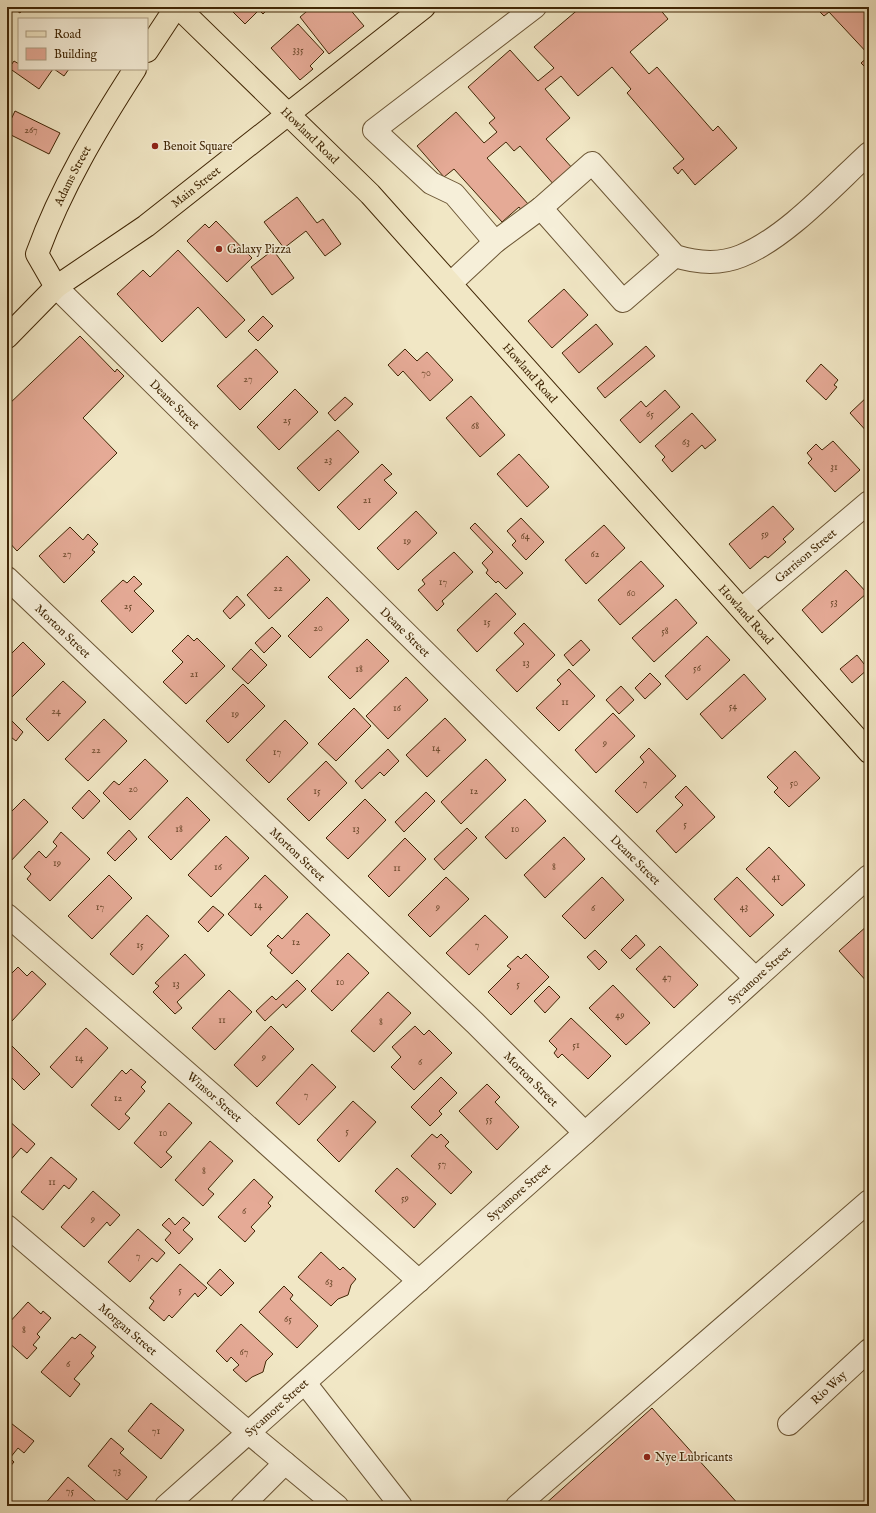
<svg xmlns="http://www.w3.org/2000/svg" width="876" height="1513" viewBox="0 0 876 1513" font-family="'IM FELL English',serif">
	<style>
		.building { fill: #e5aa96; stroke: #402605 }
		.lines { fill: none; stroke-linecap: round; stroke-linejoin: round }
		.minor-casing { stroke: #6c5635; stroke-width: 24 }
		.major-casing { stroke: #402605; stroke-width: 24 }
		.minor { stroke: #f6efd9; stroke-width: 22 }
		.major { stroke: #f1e7c5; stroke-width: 22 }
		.poi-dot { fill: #8f2418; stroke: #f6efd9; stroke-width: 1.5 }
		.labels { text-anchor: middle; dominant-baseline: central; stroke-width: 3; stroke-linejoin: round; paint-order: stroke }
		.number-label { font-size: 10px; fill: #694729 }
		.street-label { font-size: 12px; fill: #402605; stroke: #f6efd9 }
		.poi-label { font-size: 12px; fill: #402605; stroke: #f6efd9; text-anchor: start }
	</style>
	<rect width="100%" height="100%" fill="#f1e7c5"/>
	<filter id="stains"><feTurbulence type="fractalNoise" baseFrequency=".005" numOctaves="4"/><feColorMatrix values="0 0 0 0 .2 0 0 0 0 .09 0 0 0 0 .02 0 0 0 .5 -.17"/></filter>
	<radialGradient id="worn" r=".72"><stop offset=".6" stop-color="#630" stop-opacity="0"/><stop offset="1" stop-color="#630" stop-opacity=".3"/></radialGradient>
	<path class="building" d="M 11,7 L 24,7 L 20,13 Z
		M 228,7 L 267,7 L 269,8 L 263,14 L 259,10 L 245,24 Z
		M 312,7 L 320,7 L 323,11 L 328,7 L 348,7 L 364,26 L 329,54 L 300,17 Z
		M 581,7 L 658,7 L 668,19 L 630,52 L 649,74 L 657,67 L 713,131 L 718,126 L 737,148 L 695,185 L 682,169 L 678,174 L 673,168 L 684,159 L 627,93 L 631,89 L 612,67 L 578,96 L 561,76 L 545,89 L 570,118 L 546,139 L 574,170 L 555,186 L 520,146 L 514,151 L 506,142 L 487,158 L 529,205 L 522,211 L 519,207 L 502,222 L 454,169 L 444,177 L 417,146 L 456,112 L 484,143 L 497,132 L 489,123 L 495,118 L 468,87 L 510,50 L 538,81 L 554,68 L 534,47 Z
		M 815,7 L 869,7 L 869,55 L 829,12 L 824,16 Z
		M 298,24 L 324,52 L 310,66 L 313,69 L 300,80 L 271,48 Z
		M 869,56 L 869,71 L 861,63 Z
		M 14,61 L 19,64 L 19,69 L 53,69 L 39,89 L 9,68 Z
		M 54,69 L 69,69 L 64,76 Z
		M 15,111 L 60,133 L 49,154 L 7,133 L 7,128 Z
		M 297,197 L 317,223 L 323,219 L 341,244 L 325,256 L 306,231 L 284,248 L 264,222 Z
		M 216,221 L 252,258 L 227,282 L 187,241 L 205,224 L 209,228 Z
		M 178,250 L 245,320 L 226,338 L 198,307 L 162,342 L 117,294 L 143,270 L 150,277 Z
		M 273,250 L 294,278 L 272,295 L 251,267 Z
		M 564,289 L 588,315 L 552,348 L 528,321 Z
		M 263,316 L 273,326 L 258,341 L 248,331 Z
		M 596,324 L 613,344 L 579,373 L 562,353 Z
		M 80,336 L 115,372 L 117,369 L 124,376 L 83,418 L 117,453 L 17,551 L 7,540 L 7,406 Z
		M 646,346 L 655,356 L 605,398 L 597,388 Z
		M 256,349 L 278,372 L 240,410 L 217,386 Z
		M 405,349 L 417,361 L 427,352 L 453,380 L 430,401 L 403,371 L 398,376 L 388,365 Z
		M 821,364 L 838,380 L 834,385 L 837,387 L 826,400 L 806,381 Z
		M 295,389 L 318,412 L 279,450 L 257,427 Z
		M 665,390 L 680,407 L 640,443 L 620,420 L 641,401 L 646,407 Z
		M 869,395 L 869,434 L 850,413 Z
		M 471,396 L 505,435 L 480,457 L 446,418 Z
		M 345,397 L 353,404 L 335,421 L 328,413 Z
		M 692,413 L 716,440 L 705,449 L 702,445 L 672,472 L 662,460 L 665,457 L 655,446 Z
		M 338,430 L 359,452 L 319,491 L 297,468 Z
		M 833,441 L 860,470 L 835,492 L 808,463 L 812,459 L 807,453 L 816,444 L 822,450 Z
		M 519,454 L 549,487 L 527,507 L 497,474 Z
		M 382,464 L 392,474 L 384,480 L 397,493 L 359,530 L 337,507 Z
		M 773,506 L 794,529 L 783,539 L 786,542 L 768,558 L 765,556 L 750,569 L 729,544 Z
		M 416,511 L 437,533 L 398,570 L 377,548 Z
		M 521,518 L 544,542 L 526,560 L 512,545 L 516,541 L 507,531 Z
		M 475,523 L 523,573 L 506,589 L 498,581 L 496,583 L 486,573 L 488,570 L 482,563 L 493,552 L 470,528 Z
		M 604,525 L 625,548 L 586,584 L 565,560 Z
		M 70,527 L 83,540 L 88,534 L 98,544 L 92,550 L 95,552 L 64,583 L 39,556 Z
		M 454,552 L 473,572 L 442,601 L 444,604 L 437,611 L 418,590 L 425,584 L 422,580 Z
		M 287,556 L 310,580 L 269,619 L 247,595 Z
		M 641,561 L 664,586 L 620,625 L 598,600 Z
		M 846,570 L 867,593 L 822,633 L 802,610 Z
		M 134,576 L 142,584 L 134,591 L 154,611 L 132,633 L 101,601 L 123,580 L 127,583 Z
		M 496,593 L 516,614 L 477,652 L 457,630 Z
		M 237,596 L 245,605 L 230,619 L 223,611 Z
		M 327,597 L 349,620 L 310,658 L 288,636 Z
		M 676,599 L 697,623 L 654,662 L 632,638 Z
		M 524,623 L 555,655 L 517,692 L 496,670 L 524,644 L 514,633 Z
		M 272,627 L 281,636 L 264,653 L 255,643 Z
		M 188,635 L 194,641 L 197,638 L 225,666 L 186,704 L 163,682 L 183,662 L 172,651 Z
		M 707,636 L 730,660 L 687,700 L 665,676 Z
		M 367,639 L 389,661 L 350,699 L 328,677 Z
		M 581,640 L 590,650 L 573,666 L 564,655 Z
		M 23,642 L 45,664 L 7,702 L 7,658 Z
		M 251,649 L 267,665 L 248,684 L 232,669 Z
		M 857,655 L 868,669 L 852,683 L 840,669 Z
		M 569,669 L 595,696 L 559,731 L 536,708 L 561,684 L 557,680 Z
		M 650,673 L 661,684 L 645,699 L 635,688 Z
		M 744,674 L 766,699 L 722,739 L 700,714 Z
		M 406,677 L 428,700 L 388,739 L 366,716 Z
		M 63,681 L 86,702 L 48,741 L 26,719 Z
		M 243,684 L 265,706 L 228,743 L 206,721 Z
		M 621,686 L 634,700 L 619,714 L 606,700 Z
		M 354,708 L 371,726 L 336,761 L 318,744 Z
		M 613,713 L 635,736 L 596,773 L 575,750 Z
		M 7,716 L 23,732 L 16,741 L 7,734 Z
		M 445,718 L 466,740 L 427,777 L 406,755 Z
		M 104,719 L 127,741 L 88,781 L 65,759 Z
		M 285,720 L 308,743 L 269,783 L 246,760 Z
		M 649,748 L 676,776 L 637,813 L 615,791 L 644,762 L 640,757 Z
		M 388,749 L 399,761 L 384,776 L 380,772 L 362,789 L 355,781 Z
		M 795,751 L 820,778 L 789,807 L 774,792 L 778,788 L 767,777 Z
		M 145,759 L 168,781 L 130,820 L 103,793 L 114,781 L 119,785 Z
		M 486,759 L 506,780 L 461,824 L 441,802 Z
		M 326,761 L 347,783 L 309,821 L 287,799 Z
		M 686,786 L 715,817 L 676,853 L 656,831 L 683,805 L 675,797 Z
		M 89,790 L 100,801 L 83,819 L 72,808 Z
		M 426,792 L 435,801 L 404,832 L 395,822 Z
		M 187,797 L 210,820 L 171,860 L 148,837 Z
		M 24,799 L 48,822 L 8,864 L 7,816 Z
		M 365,799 L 386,820 L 348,859 L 326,838 Z
		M 525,799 L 546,821 L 506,859 L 485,837 Z
		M 467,828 L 477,838 L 444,870 L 434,859 Z
		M 129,830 L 137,839 L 115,861 L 107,853 Z
		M 61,832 L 90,859 L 50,901 L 27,879 L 31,874 L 24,867 L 39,851 L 46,858 L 57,846 L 53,842 Z
		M 226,836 L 249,858 L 211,897 L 188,875 Z
		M 564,837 L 585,859 L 545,898 L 524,875 Z
		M 405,838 L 426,859 L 389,897 L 368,876 Z
		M 769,847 L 805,885 L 782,906 L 746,869 Z
		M 109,875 L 132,898 L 92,939 L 68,916 Z
		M 265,875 L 288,897 L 251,936 L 228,914 Z
		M 446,877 L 469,899 L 430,937 L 408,915 Z
		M 602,877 L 624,900 L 585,939 L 562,916 Z
		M 737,877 L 774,915 L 750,937 L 714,899 Z
		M 213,906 L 224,915 L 208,932 L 198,922 Z
		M 307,913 L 330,935 L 292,974 L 270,953 L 272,950 L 267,946 L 278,935 L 282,939 Z
		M 147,915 L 169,936 L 133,975 L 110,954 Z
		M 485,915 L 508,937 L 469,975 L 446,953 Z
		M 868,925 L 869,926 L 869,984 L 839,951 Z
		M 636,935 L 645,945 L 630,959 L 621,950 Z
		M 660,946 L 698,985 L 674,1008 L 636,969 Z
		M 595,950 L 607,962 L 599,970 L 587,957 Z
		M 348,953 L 369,973 L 332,1011 L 311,991 Z
		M 185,954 L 205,975 L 177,1002 L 182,1008 L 175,1014 L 153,992 L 159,986 L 155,983 Z
		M 526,954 L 549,977 L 511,1015 L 488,992 L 511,969 L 507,966 L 518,956 L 521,959 Z
		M 18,967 L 27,976 L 32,971 L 46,984 L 12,1021 L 7,1016 L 7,978 Z
		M 297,980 L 306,989 L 286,1008 L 283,1004 L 265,1021 L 256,1011 L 272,996 L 276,1000 Z
		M 613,985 L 650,1023 L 626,1045 L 589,1008 Z
		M 549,986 L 560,997 L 545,1013 L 534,1001 Z
		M 229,990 L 252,1012 L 215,1050 L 192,1028 Z
		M 388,992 L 411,1013 L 374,1052 L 351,1031 Z
		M 571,1018 L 611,1056 L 588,1079 L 562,1054 L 558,1058 L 554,1053 L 557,1049 L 549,1041 Z
		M 271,1026 L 294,1049 L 257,1087 L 234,1065 Z
		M 415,1026 L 424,1035 L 429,1030 L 452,1053 L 414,1090 L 391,1067 L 401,1057 L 392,1047 Z
		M 86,1028 L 108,1048 L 72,1088 L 50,1067 Z
		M 10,1044 L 40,1074 L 24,1090 L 7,1073 L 7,1046 Z
		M 312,1064 L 336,1087 L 299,1125 L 276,1103 Z
		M 131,1069 L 146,1082 L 141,1087 L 145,1091 L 125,1114 L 130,1118 L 119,1130 L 91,1105 L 122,1070 L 126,1074 Z
		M 441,1077 L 457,1093 L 439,1111 L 442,1114 L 430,1126 L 411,1107 Z
		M 487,1084 L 500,1097 L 495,1102 L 519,1127 L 497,1150 L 459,1111 Z
		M 353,1101 L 376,1122 L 339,1162 L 317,1140 Z
		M 169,1103 L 192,1123 L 166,1152 L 172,1157 L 161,1168 L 134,1143 Z
		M 8,1120 L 35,1144 L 27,1153 L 21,1148 L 7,1164 Z
		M 432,1134 L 437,1138 L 441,1134 L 449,1142 L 445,1146 L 472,1172 L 451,1194 L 411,1156 Z
		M 210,1141 L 233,1161 L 208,1189 L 214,1194 L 203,1206 L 175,1180 Z
		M 51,1157 L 77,1179 L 69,1189 L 64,1185 L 43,1210 L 21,1192 Z
		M 397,1168 L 436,1204 L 414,1228 L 375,1191 Z
		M 254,1179 L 273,1197 L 268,1203 L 271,1206 L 251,1227 L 255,1231 L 245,1242 L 218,1217 Z
		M 93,1191 L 120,1215 L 110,1226 L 107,1222 L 84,1247 L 61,1227 Z
		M 183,1217 L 190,1223 L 183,1230 L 193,1239 L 179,1254 L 165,1240 L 171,1233 L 162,1225 L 169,1218 L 175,1225 Z
		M 138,1229 L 165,1253 L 157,1262 L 152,1258 L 130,1282 L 108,1262 Z
		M 321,1252 L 340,1270 L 343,1267 L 356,1279 L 351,1285 L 348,1295 L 338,1299 L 331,1306 L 298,1277 Z
		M 180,1264 L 207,1288 L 198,1297 L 195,1293 L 172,1318 L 169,1315 L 164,1321 L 149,1308 L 154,1301 L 150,1298 Z
		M 220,1269 L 234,1283 L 221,1296 L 207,1283 Z
		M 284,1286 L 293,1295 L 290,1299 L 318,1326 L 297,1348 L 259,1312 Z
		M 28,1302 L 41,1314 L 43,1311 L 51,1318 L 37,1334 L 40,1337 L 33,1345 L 37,1348 L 27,1359 L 7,1341 L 7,1325 Z
		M 241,1324 L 273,1354 L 266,1361 L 263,1372 L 252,1377 L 246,1382 L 233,1370 L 239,1365 L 231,1357 L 227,1362 L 216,1351 Z
		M 80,1334 L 96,1347 L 91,1353 L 94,1356 L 74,1379 L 80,1384 L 70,1397 L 41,1372 L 72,1337 L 75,1339 Z
		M 151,1403 L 184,1430 L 161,1459 L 128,1431 Z
		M 652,1408 L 740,1506 L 543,1506 Z
		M 7,1420 L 34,1441 L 24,1453 L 18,1448 L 10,1458 L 14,1462 L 7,1470 Z
		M 111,1438 L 124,1449 L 120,1453 L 147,1477 L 127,1500 L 88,1466 Z
		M 68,1477 L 101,1506 L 44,1505 Z"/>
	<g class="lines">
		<defs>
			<g id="minor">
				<path d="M 541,208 L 623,301 L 675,256"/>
				<path d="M 495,242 L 454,194 L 431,183 L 374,130 L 535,7"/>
				<path d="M 451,283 L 495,242 L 541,208 L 592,163 L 675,256 C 697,263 719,265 741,256 C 786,238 833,186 869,153"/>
				<path id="s1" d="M 56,287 L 755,978"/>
				<path id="s2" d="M 7,578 L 475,1023 L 585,1133"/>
				<path id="s3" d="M 742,609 L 869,502"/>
				<path id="s4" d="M 7,915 L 216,1098 L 419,1281"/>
				<path id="s5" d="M 7,1226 L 249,1433 L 337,1506"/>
				<path d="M 305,1383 L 401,1506"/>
				<path id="s6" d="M 789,1424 L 869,1350"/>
				<path id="s7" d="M 166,1506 L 585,1133 L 869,876"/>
				<path d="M 242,1506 L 285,1463"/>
				<path d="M 517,1506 L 869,1201"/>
			</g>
			<g id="major">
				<path id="s8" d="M 178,7 L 370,194 L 869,752"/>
				<path d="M 147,51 L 176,7"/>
				<path id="s9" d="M 56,287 L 37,254 C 61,188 97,128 135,69"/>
				<path id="s10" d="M 7,337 L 56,287 L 146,226 L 424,7"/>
			</g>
		</defs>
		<use href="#minor" class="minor-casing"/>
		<use href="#major" class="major-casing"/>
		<use href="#minor" class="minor"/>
		<use href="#major" class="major"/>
	</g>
	<g class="poi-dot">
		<circle cx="155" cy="146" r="4"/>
		<circle cx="219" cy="249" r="4"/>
		<circle cx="647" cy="1457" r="4"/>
	</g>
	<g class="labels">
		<g class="number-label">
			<text x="298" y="50">335</text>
			<text x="31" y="130">267</text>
			<text x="426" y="373">70</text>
			<text x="248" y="379">27</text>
			<text x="650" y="414">65</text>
			<text x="287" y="420">25</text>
			<text x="475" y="426">68</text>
			<text x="686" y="442">63</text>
			<text x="328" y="460">23</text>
			<text x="834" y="467">31</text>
			<text x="367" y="500">21</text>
			<text x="765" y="534">59</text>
			<text x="525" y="536">64</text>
			<text x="407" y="541">19</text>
			<text x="67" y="554">27</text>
			<text x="595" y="554">62</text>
			<text x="443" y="582">17</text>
			<text x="278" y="588">22</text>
			<text x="631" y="593">60</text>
			<text x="834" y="602">53</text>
			<text x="128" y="606">25</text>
			<text x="487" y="622">15</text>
			<text x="318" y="628">20</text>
			<text x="665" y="631">58</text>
			<text x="526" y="663">13</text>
			<text x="697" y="668">56</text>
			<text x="359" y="669">18</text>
			<text x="194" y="674">21</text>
			<text x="565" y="702">11</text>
			<text x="733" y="706">54</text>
			<text x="397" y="708">16</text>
			<text x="56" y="711">24</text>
			<text x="235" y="714">19</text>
			<text x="605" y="743">9</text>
			<text x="436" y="748">14</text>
			<text x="96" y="750">22</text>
			<text x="277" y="752">17</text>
			<text x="645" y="783">7</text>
			<text x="794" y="783">50</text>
			<text x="133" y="789">20</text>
			<text x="317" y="791">15</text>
			<text x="474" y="791">12</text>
			<text x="685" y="824">5</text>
			<text x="179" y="829">18</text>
			<text x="356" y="829">13</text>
			<text x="515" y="829">10</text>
			<text x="57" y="863">19</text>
			<text x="218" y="867">16</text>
			<text x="554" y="867">8</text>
			<text x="397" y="868">11</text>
			<text x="776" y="877">41</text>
			<text x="258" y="905">14</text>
			<text x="100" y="907">17</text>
			<text x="438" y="907">9</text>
			<text x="744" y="907">43</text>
			<text x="593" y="908">6</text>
			<text x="296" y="942">12</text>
			<text x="140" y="945">15</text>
			<text x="477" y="945">7</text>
			<text x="667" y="977">47</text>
			<text x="340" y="982">10</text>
			<text x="176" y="984">13</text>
			<text x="518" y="984">5</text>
			<text x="620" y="1015">49</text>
			<text x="222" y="1020">11</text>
			<text x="381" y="1022">8</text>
			<text x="576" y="1045">51</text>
			<text x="264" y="1057">9</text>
			<text x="79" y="1058">14</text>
			<text x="420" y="1062">6</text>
			<text x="306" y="1095">7</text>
			<text x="118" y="1098">12</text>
			<text x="489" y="1119">55</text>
			<text x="347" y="1131">5</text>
			<text x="163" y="1133">10</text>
			<text x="442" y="1164">57</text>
			<text x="204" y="1171">8</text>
			<text x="52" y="1182">11</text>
			<text x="405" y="1198">59</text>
			<text x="244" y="1211">6</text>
			<text x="93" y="1219">9</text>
			<text x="138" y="1256">7</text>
			<text x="329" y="1282">63</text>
			<text x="180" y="1290">5</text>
			<text x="288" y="1319">65</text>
			<text x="24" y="1330">8</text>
			<text x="244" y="1352">67</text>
			<text x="68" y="1364">6</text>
			<text x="156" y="1431">71</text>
			<text x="117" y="1471">73</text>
			<text x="70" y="1491">75</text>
		</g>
		<g class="street-label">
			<text stroke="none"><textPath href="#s8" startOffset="184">Howland Road</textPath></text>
			<text stroke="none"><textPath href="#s9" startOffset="124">Adams Street</textPath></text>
			<text stroke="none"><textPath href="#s10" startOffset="242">Main Street</textPath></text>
			<text stroke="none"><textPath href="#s8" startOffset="508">Howland Road</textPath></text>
			<text stroke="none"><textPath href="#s1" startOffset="167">Deane Street</textPath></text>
			<text stroke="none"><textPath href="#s3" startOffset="83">Garrison Street</textPath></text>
			<text stroke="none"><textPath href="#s8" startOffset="832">Howland Road</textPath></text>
			<text stroke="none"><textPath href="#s2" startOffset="77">Morton Street</textPath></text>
			<text stroke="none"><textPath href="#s1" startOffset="491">Deane Street</textPath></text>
			<text stroke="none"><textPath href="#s2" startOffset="401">Morton Street</textPath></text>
			<text stroke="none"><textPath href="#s1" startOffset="815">Deane Street</textPath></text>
			<text stroke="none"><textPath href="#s7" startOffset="796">Sycamore Street</textPath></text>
			<text stroke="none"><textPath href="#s2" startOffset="725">Morton Street</textPath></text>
			<text stroke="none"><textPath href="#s4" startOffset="276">Winsor Street</textPath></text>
			<text stroke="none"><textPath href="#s7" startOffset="472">Sycamore Street</textPath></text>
			<text stroke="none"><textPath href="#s5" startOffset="159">Morgan Street</textPath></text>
			<text stroke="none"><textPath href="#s6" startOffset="54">Rio Way</textPath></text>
			<text stroke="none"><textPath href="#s7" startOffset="148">Sycamore Street</textPath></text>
		</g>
		<g class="poi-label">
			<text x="163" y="146">Benoit Square</text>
			<text x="227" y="249">Galaxy Pizza</text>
			<text x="655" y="1457">Nye Lubricants</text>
		</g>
	</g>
	<rect width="876" height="1513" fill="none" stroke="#f1e7c5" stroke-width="24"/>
	<rect x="8" y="8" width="860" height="1497" fill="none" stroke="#402605" stroke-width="2"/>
	<rect x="12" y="12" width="852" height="1489" fill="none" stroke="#402605"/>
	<rect x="18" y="18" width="130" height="52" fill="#f6efd9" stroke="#ad9f84"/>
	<rect x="26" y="31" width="20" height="6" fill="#f1e7c5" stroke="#ad9f84"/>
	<text x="54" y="38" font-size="12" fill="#402605">Road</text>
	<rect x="26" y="48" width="20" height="12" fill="#e5aa96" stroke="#ad9f84"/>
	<text x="54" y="58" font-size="12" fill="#402605">Building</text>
	<rect width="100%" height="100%" filter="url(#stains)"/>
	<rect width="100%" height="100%" fill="url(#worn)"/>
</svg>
